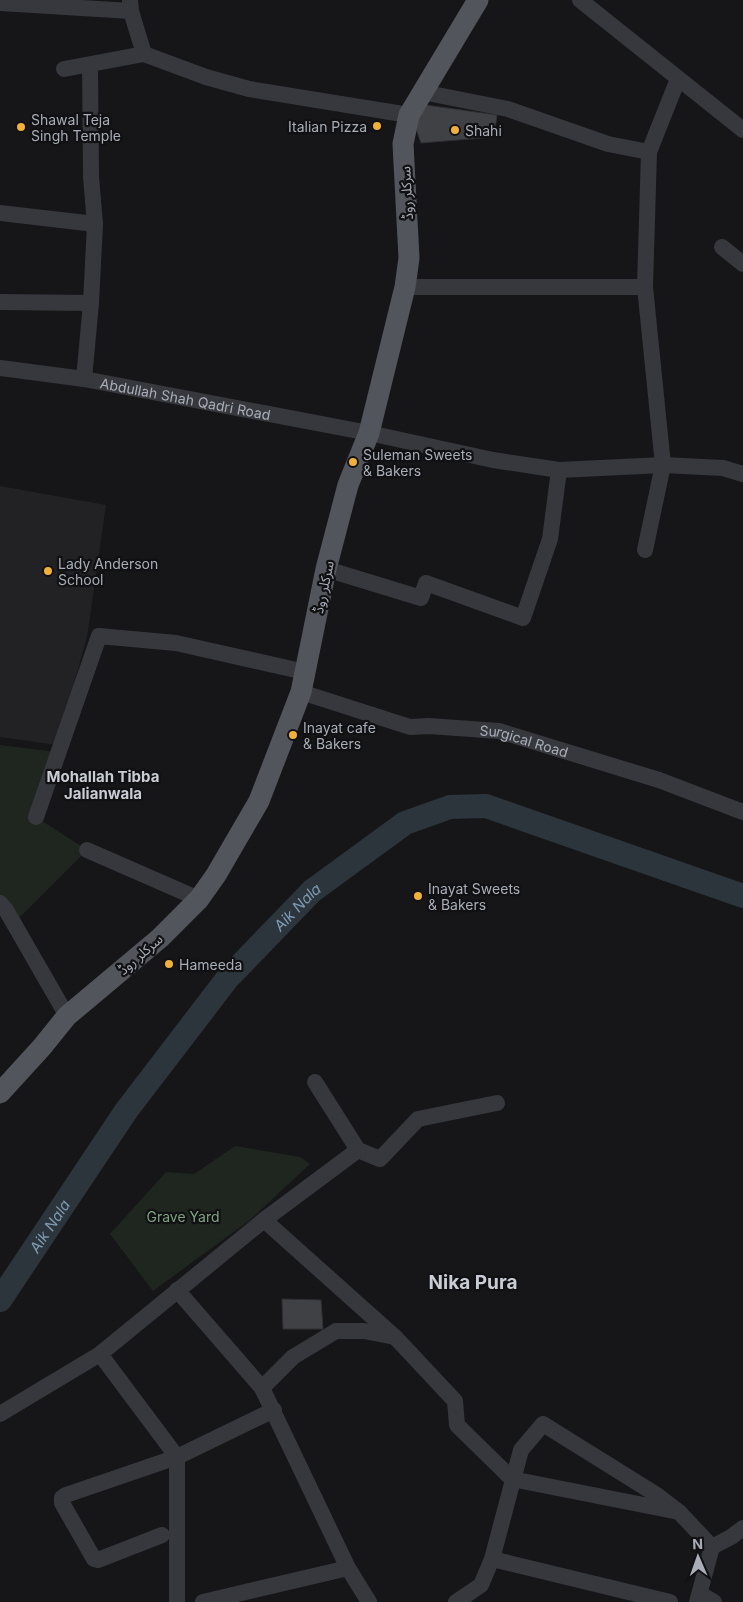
<svg xmlns="http://www.w3.org/2000/svg" width="743" height="1602" viewBox="0 0 743 1602" font-family="Inter,'Noto Sans Arabic',sans-serif">
	<style>
		.built { fill: #222225 }
		.green { fill: #1e261f }
		.lines { fill: none; stroke-linecap: round; stroke-linejoin: round }
		.river { stroke: #2c353c; stroke-width: 24 }
		.building { fill: #404145; stroke: #303034 }
		.minor { stroke: #37383d; stroke-width: 16 }
		.major { stroke: #53555c; stroke-width: 21 }
		.poi-dot { fill: #f2b134; stroke: #111113; stroke-width: 2 }
		.labels { text-anchor: middle; dominant-baseline: central; stroke-width: 4.5; stroke-linejoin: round; paint-order: stroke }
		.poi-label { font-size: 14px; fill: #a8adb8; stroke: #111113; text-anchor: start }
		.street-label { font-size: 14px; fill: #a8adb8; stroke: #111113 }
		.park-label { font-size: 14px; fill: #7fa381; stroke: #111113 }
		.neighbourhood-label { font-size: 15px; font-weight: bold; fill: #c9ccd4; stroke: #111113 }
		.water-label { font-size: 15px; font-style: italic; fill: #7f9bb3; stroke: #111113 }
		.district-label { font-size: 19px; font-weight: bold; fill: #c9ccd4; stroke: #111113 }
	</style>
	<rect width="100%" height="100%" fill="#161618"/>
	<path class="built" d="M 0,486 L 106,505 L 87,637 L 57,745 L 0,737 Z"/>
	<path class="green" d="M 0,745 L 56,752 L 36,817 L 87,850 L 13,924 L 0,910 Z
		M 235,1146 L 300,1157 L 310,1164 L 250,1220 L 153,1291 L 110,1234 L 166,1172 L 194,1174 Z"/>
	<g class="lines">
		<path class="river" id="s1" d="M 0,1300 L 126,1111 L 227,979 L 312,891 L 405,823 L 450,807 L 486,806 L 743,896"/>
	</g>
	<path class="building" d="M 426,105 L 497,115 L 494,137 L 421,143 L 414,123 Z
		M 282,1299 L 321,1300 L 323,1329 L 283,1329 Z"/>
	<g class="lines">
		<g class="minor">
			<path d="M 130,0 L 131,11 L 144,54"/>
			<path d="M 580,0 L 743,130"/>
			<path d="M 0,3 L 131,11"/>
			<path d="M 64,69 L 144,54 L 206,77 L 249,89 L 409,115"/>
			<path d="M 422,92 L 508,109 L 608,144 L 649,152"/>
			<path d="M 0,213 L 95,224"/>
			<path d="M 722,247 L 743,264"/>
			<path d="M 405,287 L 645,287"/>
			<path d="M 0,302 L 91,303"/>
			<path id="s2" d="M 0,368 L 84,379 L 369,433 L 493,460 L 559,470 L 663,465 L 723,468 L 743,474"/>
			<path d="M 84,379 L 91,303 L 95,224 L 91,177 L 90,66"/>
			<path d="M 645,550 L 663,465 L 645,287 L 649,152 L 678,79"/>
			<path d="M 326,569 L 421,598 L 426,583 L 523,618 L 550,539 L 559,470"/>
			<path id="s3" d="M 301,692 L 410,727 L 429,726 L 499,731 L 659,780 L 743,812"/>
			<path d="M 36,817 L 99,636 L 176,643 L 305,672"/>
			<path d="M 87,850 L 199,899"/>
			<path d="M 0,903 L 6,910 L 67,1016"/>
			<path d="M 315,1082 L 358,1150 L 380,1159 L 418,1119 L 497,1103"/>
			<path d="M 264,1220 L 396,1338 L 455,1401 L 457,1425 L 512,1479 L 679,1512"/>
			<path d="M 177,1290 L 262,1388 L 348,1568 L 369,1602"/>
			<path d="M 100,1354 L 177,1457 L 177,1602"/>
			<path d="M 262,1388 L 293,1357 L 336,1331 L 364,1331 L 395,1337"/>
			<path d="M 0,1414 L 100,1354 L 264,1220 L 358,1150"/>
			<path d="M 162,1535 L 98,1560 L 94,1559 L 62,1503 L 62,1498 L 66,1495 L 177,1457 L 274,1410"/>
			<path d="M 712,1547 L 731,1537 L 743,1528"/>
			<path d="M 492,1559 L 670,1602"/>
			<path d="M 700,1594 L 714,1602"/>
			<path d="M 203,1602 L 348,1568"/>
			<path d="M 456,1602 L 481,1585 L 492,1559 L 521,1450 L 543,1424 L 657,1495 L 679,1512 L 712,1547 L 697,1602"/>
		</g>
		<path class="major" d="M 0,1093 L 42,1047 L 67,1016 L 160,938 L 199,899 L 216,875 L 259,801 L 301,692 L 326,569 L 348,485 L 369,433 L 405,287 L 409,258 L 403,144 L 409,115 L 478,0"/>
	</g>
	<g class="poi-dot">
		<circle cx="377" cy="126" r="5"/>
		<circle cx="21" cy="127" r="5"/>
		<circle cx="455" cy="130" r="5"/>
		<circle cx="353" cy="462" r="5"/>
		<circle cx="48" cy="571" r="5"/>
		<circle cx="293" cy="735" r="5"/>
		<circle cx="418" cy="896" r="5"/>
		<circle cx="169" cy="964" r="5"/>
	</g>
	<g class="labels">
		<g class="poi-label">
			<text x="31" y="119">Shawal Teja<tspan x="31" dy="16">Singh Temple</tspan></text>
			<text x="367" y="126" text-anchor="end">Italian Pizza</text>
			<text x="465" y="130">Shahi</text>
			<text x="363" y="454">Suleman Sweets<tspan x="363" dy="16">&amp; Bakers</tspan></text>
			<text x="58" y="563">Lady Anderson<tspan x="58" dy="16">School</tspan></text>
			<text x="303" y="727">Inayat cafe<tspan x="303" dy="16">&amp; Bakers</tspan></text>
			<text x="428" y="888">Inayat Sweets<tspan x="428" dy="16">&amp; Bakers</tspan></text>
			<text x="179" y="964">Hameeda</text>
		</g>
		<g class="street-label">
			<text transform="translate(406 193) rotate(-93)">سرکلر روڈ</text>
			<text stroke="none"><textPath href="#s2" startOffset="188">Abdullah Shah Qadri Road</textPath></text>
			<text transform="translate(323 587) rotate(-78)">سرکلر روڈ</text>
			<text stroke="none"><textPath href="#s3" startOffset="230">Surgical Road</textPath></text>
			<text transform="translate(140 954) rotate(-41)">سرکلر روڈ</text>
		</g>
		<g class="park-label">
			<text x="183" y="1216">Grave Yard</text>
		</g>
		<g class="neighbourhood-label">
			<text x="103" y="776">Mohallah Tibba<tspan x="103" dy="17">Jalianwala</tspan></text>
		</g>
		<g class="water-label">
			<text stroke="none"><textPath href="#s1" startOffset="494">Aik Nala</textPath></text>
			<text stroke="none"><textPath href="#s1" startOffset="89">Aik Nala</textPath></text>
		</g>
		<g class="district-label">
			<text x="473" y="1282">Nika Pura</text>
		</g>
	</g>
	<g transform="translate(698 1557) rotate(358)" stroke="#111113" stroke-width="4" paint-order="stroke">
	<path d="M0-4L9 19L0 12L-9 19Z" fill="#a8adb8"/>
	<text y="-8" font-size="14" font-weight="bold" text-anchor="middle" fill="#a8adb8">N</text>
	</g>
</svg>
